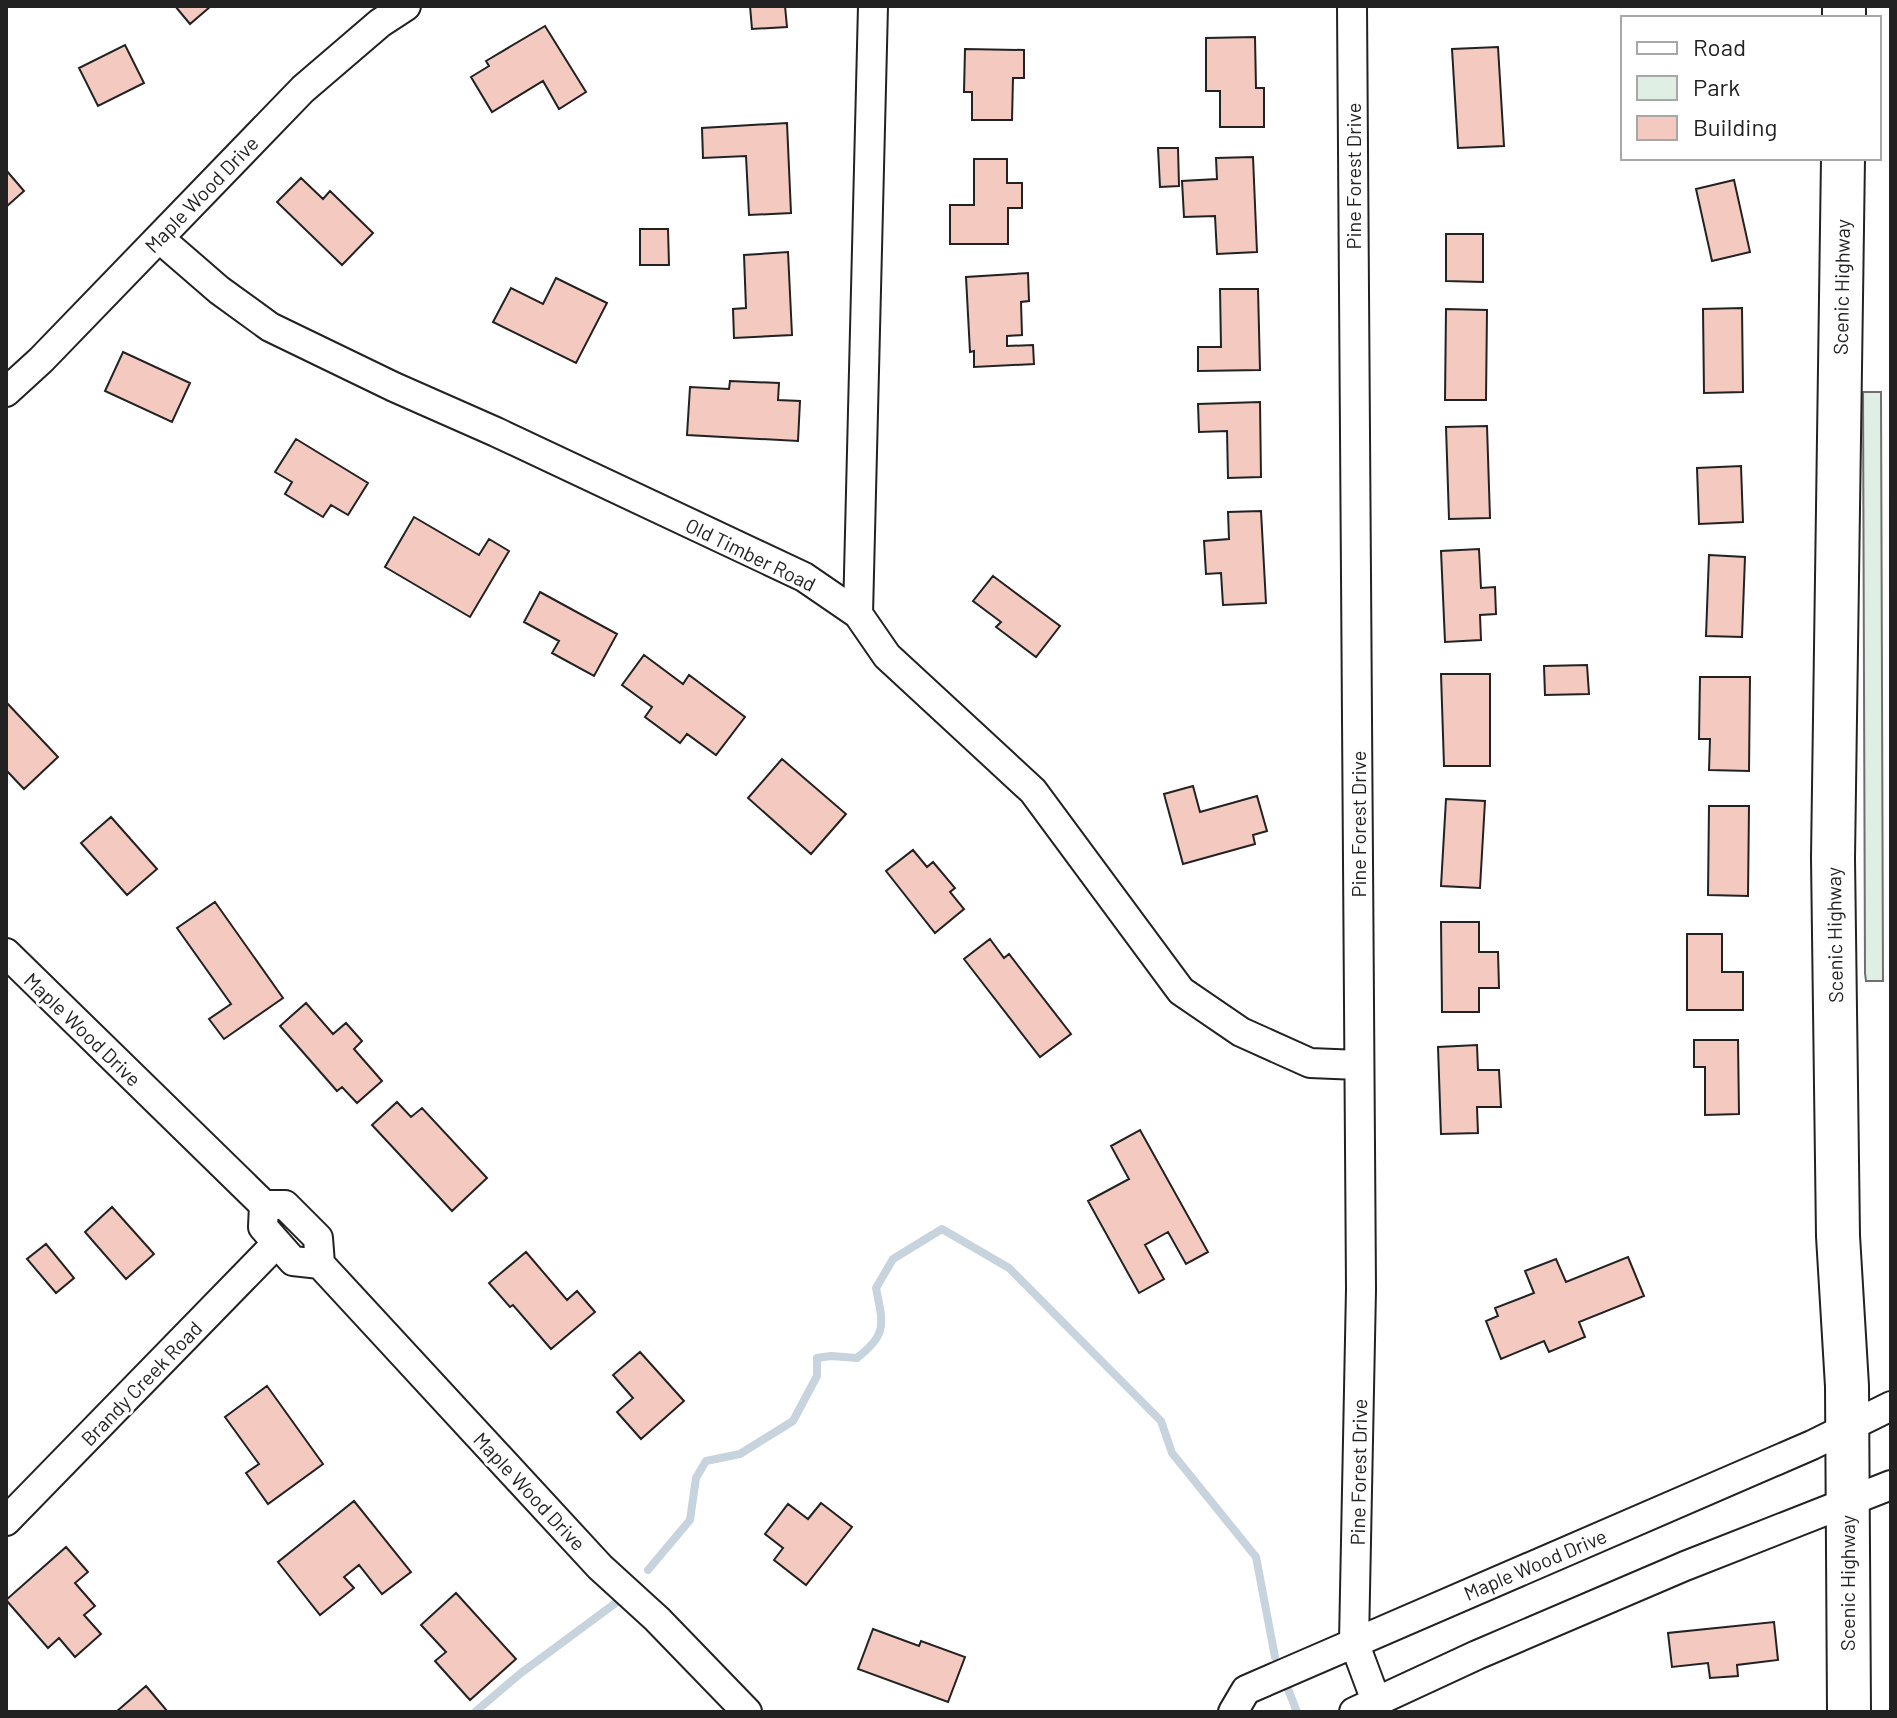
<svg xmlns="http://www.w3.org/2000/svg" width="1897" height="1718" viewBox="0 0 1897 1718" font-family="Barlow,sans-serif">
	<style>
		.green { fill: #e0efe3; stroke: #6f6f6f; stroke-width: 2 }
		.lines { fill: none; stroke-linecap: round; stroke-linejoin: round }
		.stream { stroke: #c7d3dd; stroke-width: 8 }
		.building { fill: #f3c9c0; stroke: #222; stroke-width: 2 }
		.minor-casing { stroke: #222; stroke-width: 32 }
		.highway-casing { stroke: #222; stroke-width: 46 }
		.minor { stroke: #fff; stroke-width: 28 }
		.highway { stroke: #fff; stroke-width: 42 }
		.labels { text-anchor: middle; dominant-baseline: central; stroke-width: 6; stroke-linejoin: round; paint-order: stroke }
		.street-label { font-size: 20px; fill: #222; stroke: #fff }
	</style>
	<rect width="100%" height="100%" fill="#fff"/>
	<path class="green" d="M 1863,392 L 1881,392 L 1883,981 L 1866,981 L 1865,973 Z"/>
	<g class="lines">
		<path class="stream" d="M 648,1570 L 690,1520 L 696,1478 L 706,1461 L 740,1454 L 793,1421 L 817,1376 L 817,1358 L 831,1356 L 857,1358 C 888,1334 883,1324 876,1288 L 893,1259 L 942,1229 L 1009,1268 L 1161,1421 L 1172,1453 L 1256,1557 L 1275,1657
			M 1286,1684 L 1297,1712
			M 475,1712 L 521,1673 L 617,1602"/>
	</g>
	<path class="building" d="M 175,6 L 211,6 L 190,24 Z
		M 750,6 L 785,6 L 787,27 L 752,29 Z
		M 545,26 L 586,92 L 559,109 L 543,81 L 492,112 L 471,77 L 489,66 L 486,61 Z
		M 1255,37 L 1256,88 L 1264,88 L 1264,127 L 1220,127 L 1220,91 L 1206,91 L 1206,38 Z
		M 125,45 L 144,83 L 98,106 L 79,68 Z
		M 1498,47 L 1504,146 L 1458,148 L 1452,49 Z
		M 965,49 L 1024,50 L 1024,78 L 1013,78 L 1012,120 L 972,120 L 972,92 L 964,92 Z
		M 787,123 L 791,213 L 749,215 L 746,156 L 703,158 L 702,128 Z
		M 1158,148 L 1178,148 L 1179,186 L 1160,187 Z
		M 1253,157 L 1257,252 L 1217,254 L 1215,216 L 1184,217 L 1182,181 L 1217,179 L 1216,158 Z
		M 974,159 L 1007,159 L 1007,183 L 1022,183 L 1022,208 L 1008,208 L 1008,244 L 950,244 L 950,205 L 974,205 Z
		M 6,170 L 24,191 L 6,207 Z
		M 301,178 L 323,199 L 330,191 L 373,233 L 342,265 L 277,202 Z
		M 1734,180 L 1750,252 L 1712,261 L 1696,189 Z
		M 640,229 L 668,229 L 669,265 L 640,265 Z
		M 1446,234 L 1483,234 L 1483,282 L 1446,281 Z
		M 788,252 L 792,335 L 734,338 L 733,309 L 746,308 L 744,255 Z
		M 1028,273 L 1029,301 L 1021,302 L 1022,335 L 1007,336 L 1007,346 L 1033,345 L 1034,364 L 974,367 L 974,351 L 970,352 L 966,277 Z
		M 556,278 L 607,303 L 576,363 L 493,322 L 511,288 L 543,304 Z
		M 1220,289 L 1258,289 L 1260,370 L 1198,371 L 1198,347 L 1221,347 Z
		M 1742,308 L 1743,392 L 1704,393 L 1703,309 Z
		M 1446,309 L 1487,310 L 1486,400 L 1445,400 Z
		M 123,352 L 190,383 L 172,422 L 105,391 Z
		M 730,381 L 779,383 L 778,400 L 800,401 L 798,441 L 687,435 L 690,387 L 729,389 Z
		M 1260,402 L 1261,477 L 1228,478 L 1227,431 L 1199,432 L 1198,404 Z
		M 1487,426 L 1490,518 L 1449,519 L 1446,427 Z
		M 296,439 L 368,483 L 348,515 L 331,505 L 323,517 L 285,494 L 292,482 L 275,472 Z
		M 1741,466 L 1743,522 L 1699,524 L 1697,468 Z
		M 1261,511 L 1266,603 L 1223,605 L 1221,573 L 1206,574 L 1204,541 L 1229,539 L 1228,512 Z
		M 414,517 L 479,555 L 489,539 L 509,551 L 470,617 L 385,567 Z
		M 1479,549 L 1481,588 L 1495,587 L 1496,614 L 1480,615 L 1481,640 L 1445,642 L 1441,551 Z
		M 1709,555 L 1745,557 L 1742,637 L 1706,636 Z
		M 993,576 L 1060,626 L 1036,657 L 996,627 L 1001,622 L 973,601 Z
		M 540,592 L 617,634 L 594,676 L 552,653 L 559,641 L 524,622 Z
		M 644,655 L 683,684 L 689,675 L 745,717 L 716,755 L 687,734 L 680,743 L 645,717 L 652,707 L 622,685 Z
		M 1587,665 L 1589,694 L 1545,695 L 1544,666 Z
		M 1441,674 L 1490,674 L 1490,766 L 1444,766 Z
		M 1700,677 L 1750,677 L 1749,771 L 1709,770 L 1710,739 L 1699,739 Z
		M 6,702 L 58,757 L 24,789 L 6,770 Z
		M 782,759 L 846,814 L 811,854 L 748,798 Z
		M 1193,786 L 1200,812 L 1257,796 L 1267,831 L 1253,835 L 1255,844 L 1183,864 L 1164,794 Z
		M 1446,799 L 1485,801 L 1480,888 L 1441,886 Z
		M 1709,806 L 1749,806 L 1748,896 L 1708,895 Z
		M 111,817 L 157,869 L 127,895 L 81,843 Z
		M 913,850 L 927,867 L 933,862 L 955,888 L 950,892 L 964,909 L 935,933 L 886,871 Z
		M 215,902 L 283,998 L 224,1039 L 209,1019 L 231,1004 L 177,928 Z
		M 1441,922 L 1479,922 L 1479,952 L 1498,952 L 1499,988 L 1479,988 L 1479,1012 L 1442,1012 Z
		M 1687,934 L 1722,934 L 1722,972 L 1743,972 L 1743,1010 L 1687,1010 Z
		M 990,939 L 1004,958 L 1009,954 L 1071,1034 L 1040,1057 L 964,959 Z
		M 306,1003 L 333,1034 L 346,1023 L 362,1041 L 354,1049 L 382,1081 L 357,1103 L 342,1087 L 337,1091 L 280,1026 Z
		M 1694,1040 L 1738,1040 L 1739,1114 L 1705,1115 L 1705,1067 L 1694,1067 Z
		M 1477,1045 L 1478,1070 L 1499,1070 L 1501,1107 L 1477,1107 L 1478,1133 L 1441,1134 L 1438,1047 Z
		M 397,1102 L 411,1117 L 422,1108 L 487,1178 L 452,1211 L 372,1125 Z
		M 1140,1130 L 1208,1252 L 1186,1264 L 1168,1232 L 1145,1245 L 1164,1279 L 1139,1293 L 1088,1201 L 1129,1179 L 1111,1146 Z
		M 112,1207 L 154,1254 L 126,1279 L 85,1232 Z
		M 46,1244 L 74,1278 L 56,1293 L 27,1259 Z
		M 526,1252 L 567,1300 L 577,1291 L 595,1312 L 551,1349 L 513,1305 L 510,1307 L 489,1283 Z
		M 1628,1257 L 1644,1296 L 1579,1322 L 1585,1337 L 1549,1352 L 1544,1341 L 1501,1359 L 1486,1321 L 1498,1316 L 1495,1308 L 1534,1293 L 1525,1271 L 1556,1259 L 1566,1282 Z
		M 640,1352 L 684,1401 L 641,1439 L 617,1412 L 633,1398 L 613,1375 Z
		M 267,1386 L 323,1464 L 268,1504 L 246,1473 L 259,1464 L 225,1417 Z
		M 354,1501 L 411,1572 L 382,1594 L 359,1565 L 344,1577 L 354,1588 L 320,1615 L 278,1562 Z
		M 821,1503 L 852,1527 L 806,1585 L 774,1560 L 783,1548 L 765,1534 L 788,1504 L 808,1519 Z
		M 66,1547 L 88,1572 L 75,1583 L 95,1606 L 84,1615 L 101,1634 L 75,1657 L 59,1638 L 48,1648 L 6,1600 Z
		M 456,1593 L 516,1659 L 470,1700 L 435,1661 L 446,1652 L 421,1625 Z
		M 1774,1622 L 1778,1660 L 1737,1665 L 1738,1676 L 1710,1678 L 1708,1663 L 1672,1667 L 1668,1633 Z
		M 873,1629 L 919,1646 L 921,1641 L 965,1657 L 948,1702 L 858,1669 Z
		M 146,1686 L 168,1712 L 116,1712 Z"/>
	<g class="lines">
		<defs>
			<path id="minor" d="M 1352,6 L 1361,1289 L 1354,1642 L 1376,1701
				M 159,238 L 219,290 L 270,327 L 394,387 L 496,432 L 804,577 L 858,614 L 887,656 L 1033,791 L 1181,991 L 1241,1032 L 1310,1063 L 1359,1065
				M 6,392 L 41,360 L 303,89 L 380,23 L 406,6
				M 858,614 L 873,6
				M 6,953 L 264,1205 L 285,1205 L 318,1238 L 320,1264 L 600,1567 L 657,1619 L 747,1712
				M 264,1205 L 263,1227 L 293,1261 L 320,1264
				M 6,1521 L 276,1244
				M 1233,1712 L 1246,1690 L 1812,1445 L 1891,1406
				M 1354,1712 L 1477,1655 L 1685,1566 L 1891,1485"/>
			<path id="highway" d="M 1844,18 L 1844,6
				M 1843,158 L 1833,858 L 1838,1236 L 1847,1386 L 1849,1712"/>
		</defs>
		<use href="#minor" class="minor-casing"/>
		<use href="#highway" class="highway-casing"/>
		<use href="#minor" class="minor"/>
		<use href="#highway" class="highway"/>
	</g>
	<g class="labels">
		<g class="street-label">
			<text transform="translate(1353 176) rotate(-90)">Pine Forest Drive</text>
			<text transform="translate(201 194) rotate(-46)">Maple Wood Drive</text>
			<text transform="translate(1841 287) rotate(-89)">Scenic Highway</text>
			<text transform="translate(751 554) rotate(26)">Old Timber Road</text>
			<text transform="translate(1358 824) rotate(-90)">Pine Forest Drive</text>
			<text transform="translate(1834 935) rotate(-91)">Scenic Highway</text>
			<text transform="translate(83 1029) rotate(44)">Maple Wood Drive</text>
			<text transform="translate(141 1383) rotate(-46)">Brandy Creek Road</text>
			<text transform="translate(1358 1472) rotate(-89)">Pine Forest Drive</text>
			<text transform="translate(530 1491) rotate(47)">Maple Wood Drive</text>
			<text transform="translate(1535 1564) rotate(-23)">Maple Wood Drive</text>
			<text transform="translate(1847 1583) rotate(-90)">Scenic Highway</text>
		</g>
	</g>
	<rect width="1897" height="1718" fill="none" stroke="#222222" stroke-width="16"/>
	<rect x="1621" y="16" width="260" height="144" fill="#ffffff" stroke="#a7a7a7" stroke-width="2"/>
	<rect x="1637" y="42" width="40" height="12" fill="#ffffff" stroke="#a7a7a7" stroke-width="2"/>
	<text x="1693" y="56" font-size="24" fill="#222222">Road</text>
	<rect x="1637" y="76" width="40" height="24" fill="#e0efe3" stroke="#a7a7a7" stroke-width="2"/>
	<text x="1693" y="96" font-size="24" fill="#222222">Park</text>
	<rect x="1637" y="116" width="40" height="24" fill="#f3c9c0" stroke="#a7a7a7" stroke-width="2"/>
	<text x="1693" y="136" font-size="24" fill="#222222">Building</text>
</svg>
